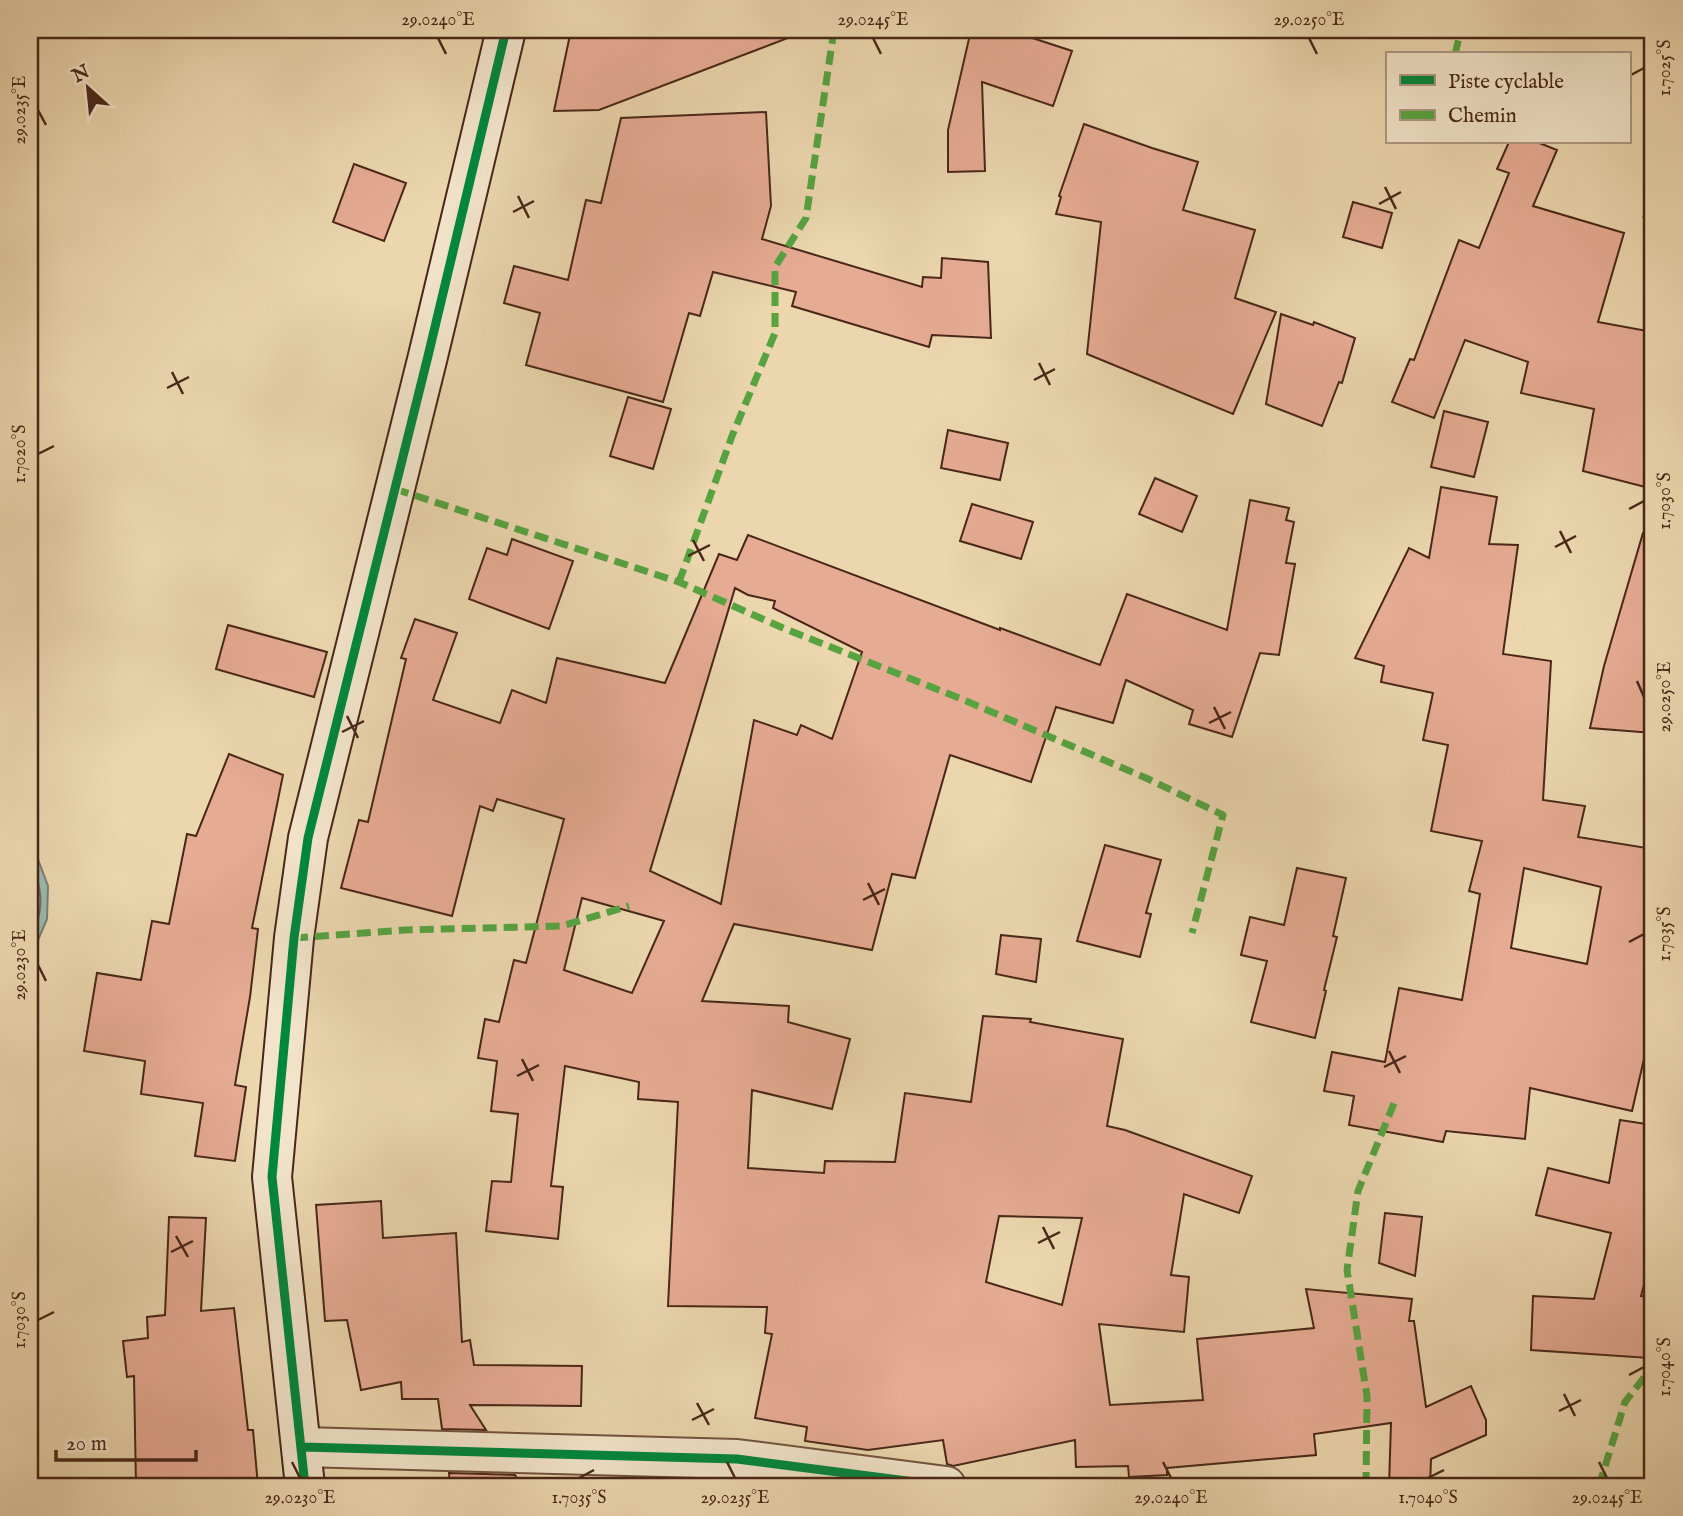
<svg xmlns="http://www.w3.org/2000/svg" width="1683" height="1516" viewBox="0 0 1683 1516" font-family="'IM FELL English',serif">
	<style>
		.water { fill: #99b9af; stroke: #797f73; stroke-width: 2 }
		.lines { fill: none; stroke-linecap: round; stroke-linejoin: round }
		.shore { stroke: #717064; stroke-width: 2 }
		.building { fill: #e6ab93; stroke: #492718; stroke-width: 2; fill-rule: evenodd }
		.street-casing { stroke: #72533e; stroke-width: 42 }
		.secondary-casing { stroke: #492718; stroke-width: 42 }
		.street { stroke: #f2e4ca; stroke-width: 38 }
		.secondary { stroke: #f2e4ca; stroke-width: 38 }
		.quiet { stroke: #56a340; stroke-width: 7; stroke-dasharray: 14 7; stroke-linecap: butt }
		.cycleway-casing { stroke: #f2e4ca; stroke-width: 13 }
		.cycleway { stroke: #00873e; stroke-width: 9 }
		.ticks { fill: none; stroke: #492718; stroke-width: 2.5 }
		.neatline { fill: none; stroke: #492718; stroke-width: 2.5 }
		.ticks-label { font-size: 18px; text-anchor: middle; fill: #492718 }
	</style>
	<rect width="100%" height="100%" fill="#ebd6ae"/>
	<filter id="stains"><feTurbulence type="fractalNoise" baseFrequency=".00286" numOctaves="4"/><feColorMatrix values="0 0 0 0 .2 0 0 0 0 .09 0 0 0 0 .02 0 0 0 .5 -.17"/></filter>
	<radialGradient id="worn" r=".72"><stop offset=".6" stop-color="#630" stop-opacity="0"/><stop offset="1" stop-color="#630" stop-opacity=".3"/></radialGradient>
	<path class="water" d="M 30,838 L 48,886 L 47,919 L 30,959 Z"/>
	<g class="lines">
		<path class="shore" d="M 30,856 C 42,892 46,905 30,941"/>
	</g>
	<path class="building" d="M 571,30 L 800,30 L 801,33 L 599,110 L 554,111 Z
		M 971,30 L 1008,30 L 1072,51 L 1053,106 L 982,82 L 985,171 L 948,172 L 948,130 Z
		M 766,112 L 771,206 L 762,239 L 922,287 L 923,277 L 941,278 L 942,258 L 988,262 L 991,338 L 932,335 L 929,347 L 792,306 L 796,292 L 713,272 L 700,316 L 689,313 L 663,402 L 526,365 L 540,313 L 504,303 L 514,266 L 568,280 L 586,200 L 601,203 L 621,118 Z
		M 1084,124 L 1152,148 L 1198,162 L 1183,210 L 1255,230 L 1235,298 L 1276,312 L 1233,414 L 1087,354 L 1101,222 L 1056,214 L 1061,197 L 1059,196 Z
		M 1509,142 L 1537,142 L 1557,150 L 1533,206 L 1624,233 L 1598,322 L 1653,332 L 1653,387 L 1644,444 L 1653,445 L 1653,489 L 1583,471 L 1594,409 L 1521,393 L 1528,362 L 1465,340 L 1434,418 L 1392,402 L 1410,359 L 1414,360 L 1459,240 L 1479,248 L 1509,173 L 1497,169 Z
		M 354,164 L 406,183 L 384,241 L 333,222 Z
		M 1353,202 L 1392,213 L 1382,248 L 1343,237 Z
		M 1281,314 L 1313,325 L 1314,322 L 1355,338 L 1342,383 L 1339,382 L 1322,426 L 1266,404 Z
		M 628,397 L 671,409 L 653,469 L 610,456 Z
		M 1444,411 L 1488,422 L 1474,477 L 1431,467 Z
		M 948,430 L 1008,443 L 1000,480 L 941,468 Z
		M 1155,478 L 1197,496 L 1182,532 L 1139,514 Z
		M 1441,487 L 1497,497 L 1489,544 L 1518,545 L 1503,654 L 1551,661 L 1543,800 L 1585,806 L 1578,837 L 1653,849 L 1653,1020 L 1632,1111 L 1530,1088 L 1525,1139 L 1446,1131 L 1443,1142 L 1349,1125 L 1354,1096 L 1324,1091 L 1332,1052 L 1385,1062 L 1399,988 L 1462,1000 L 1480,894 L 1469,891 L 1482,841 L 1431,831 L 1448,745 L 1423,740 L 1433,693 L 1381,682 L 1384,666 L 1355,658 L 1409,548 L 1429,558 ZM 1524,868 L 1601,887 L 1587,964 L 1511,948 Z
		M 1250,500 L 1289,508 L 1286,520 L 1294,522 L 1286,563 L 1295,564 L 1279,655 L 1260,653 L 1232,737 L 1189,724 L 1193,710 L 1126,680 L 1113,723 L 1056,707 L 1031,782 L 950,755 L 915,878 L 892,874 L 872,950 L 734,924 L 702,1001 L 789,1006 L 788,1022 L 850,1039 L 832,1109 L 752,1090 L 748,1168 L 824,1173 L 825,1161 L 895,1162 L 905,1093 L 971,1102 L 983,1016 L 1031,1019 L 1030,1022 L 1123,1039 L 1107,1126 L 1125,1130 L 1252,1176 L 1239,1213 L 1184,1194 L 1171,1275 L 1189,1277 L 1184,1332 L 1099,1324 L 1110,1405 L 1203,1400 L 1197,1339 L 1314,1328 L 1306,1289 L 1412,1299 L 1409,1321 L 1414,1321 L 1426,1407 L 1471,1386 L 1486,1420 L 1486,1435 L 1431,1459 L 1430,1486 L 1389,1486 L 1391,1423 L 1314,1434 L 1316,1455 L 1167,1468 L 1167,1475 L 1129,1477 L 1128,1466 L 1076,1467 L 1075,1440 L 953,1466 L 947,1464 L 943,1440 L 868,1450 L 805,1441 L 807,1427 L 755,1418 L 772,1334 L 765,1333 L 767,1307 L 668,1306 L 678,1102 L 638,1099 L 639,1082 L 565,1066 L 551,1186 L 563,1187 L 558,1239 L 486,1231 L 492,1181 L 511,1182 L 518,1114 L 491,1111 L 497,1061 L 478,1058 L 485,1019 L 499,1022 L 514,960 L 526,963 L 564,819 L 497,799 L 493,811 L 480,806 L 452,916 L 341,888 L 359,820 L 368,822 L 406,659 L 401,658 L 415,619 L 457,633 L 433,700 L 500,723 L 512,690 L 546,703 L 557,658 L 665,683 L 719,554 L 737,560 L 748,535 L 1000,630 L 1000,628 L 1100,665 L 1127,594 L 1227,630 ZM 735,588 L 748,595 L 775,601 L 773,608 L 862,652 L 832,739 L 801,725 L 797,735 L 754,720 L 721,904 L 650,871 ZM 582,898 L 664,921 L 632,993 L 564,970 ZM 999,1216 L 1082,1218 L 1062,1305 L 986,1282 Z
		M 972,504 L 1033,522 L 1021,559 L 960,541 Z
		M 1643,533 L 1653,535 L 1653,733 L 1590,728 L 1604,666 Z
		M 512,539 L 573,561 L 549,629 L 469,599 L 487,548 L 507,555 Z
		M 228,625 L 327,652 L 314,697 L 216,669 Z
		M 229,754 L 283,775 L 252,928 L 258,929 L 250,997 L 235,1085 L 246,1087 L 235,1161 L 195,1156 L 203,1103 L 141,1094 L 145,1061 L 84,1051 L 97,973 L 141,980 L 152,921 L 169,924 L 187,834 L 196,836 Z
		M 1105,845 L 1161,860 L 1146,913 L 1151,914 L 1140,957 L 1077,941 Z
		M 1297,868 L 1346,878 L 1333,936 L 1337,937 L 1324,990 L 1326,991 L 1315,1038 L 1251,1022 L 1267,961 L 1241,955 L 1250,917 L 1284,925 Z
		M 1001,935 L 1041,939 L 1036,982 L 996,974 Z
		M 1620,1120 L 1653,1125 L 1653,1250 L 1641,1296 L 1653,1297 L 1649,1358 L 1531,1350 L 1533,1296 L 1594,1299 L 1611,1233 L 1536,1215 L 1548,1168 L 1609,1183 Z
		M 381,1201 L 383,1238 L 456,1233 L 462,1342 L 470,1340 L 474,1365 L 582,1366 L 581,1406 L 470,1405 L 486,1430 L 442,1429 L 438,1399 L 402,1399 L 401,1382 L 361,1390 L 347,1320 L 325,1321 L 316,1205 Z
		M 1385,1213 L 1422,1217 L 1415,1276 L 1379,1263 Z
		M 169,1217 L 206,1218 L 201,1311 L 234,1308 L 248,1430 L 253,1430 L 258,1486 L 136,1486 L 134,1376 L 127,1377 L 123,1341 L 148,1338 L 147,1317 L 165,1315 Z
		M 449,1473 L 515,1475 L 522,1486 L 450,1486 Z"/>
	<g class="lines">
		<defs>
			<path id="street" d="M 303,1447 L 737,1459 L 946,1486"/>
			<path id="secondary" d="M 305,1486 L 272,1177 L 294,938 L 308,838 L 428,356 L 506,30"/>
		</defs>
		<use href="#street" class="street-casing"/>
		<use href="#secondary" class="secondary-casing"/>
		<use href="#street" class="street"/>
		<use href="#secondary" class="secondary"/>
		<path class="quiet" d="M 1455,54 L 1461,30
			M 1645,219 L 1653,203
			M 395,489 L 679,582 L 783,628 L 964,700 L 1146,778 L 1223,815 L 1192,933
			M 679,582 L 732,436 L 775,333 L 775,267 L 806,218 L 834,30
			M 294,938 L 405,930 L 562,926 L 629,906
			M 1366,1486 L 1367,1396 L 1347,1270 L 1358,1191 L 1395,1101
			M 1599,1486 L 1625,1402 L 1653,1366"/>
		<defs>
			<path id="cycleway" d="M 303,1447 L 737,1459 L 946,1486
				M 305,1486 L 272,1177 L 294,938 L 308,838 L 428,356 L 506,30"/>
		</defs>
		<use href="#cycleway" class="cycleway-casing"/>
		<use href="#cycleway" class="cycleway"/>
	</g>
	<path class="ticks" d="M 438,38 L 446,54M 873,38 L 881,54M 1309,38 L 1317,54M 1629,76 L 1644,68M 38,110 L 46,125M 1385,187 L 1396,209M 518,196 L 529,218M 1379,204 L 1401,192M 513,212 L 534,201M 1039,363 L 1050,385M 172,372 L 183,394M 1034,380 L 1055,369M 167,388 L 189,377M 38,454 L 54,446M 1629,509 L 1644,501M 1560,531 L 1571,553M 693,540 L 704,561M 1555,547 L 1576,536M 688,556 L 710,545M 1637,681 L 1644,697M 1214,707 L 1225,729M 347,716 L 358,738M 1209,723 L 1231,712M 342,732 L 364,721M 868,883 L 879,905M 863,900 L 885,889M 1629,942 L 1644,934M 38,965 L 46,981M 1389,1051 L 1400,1073M 522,1059 L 533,1081M 1384,1067 L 1406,1056M 517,1076 L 539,1065M 1043,1227 L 1054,1249M 176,1236 L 188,1257M 1038,1243 L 1060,1232M 171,1252 L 193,1241M 38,1320 L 54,1312M 1629,1375 L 1644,1367M 1564,1394 L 1575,1416M 697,1403 L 709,1425M 1559,1411 L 1581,1400M 692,1420 L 714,1409M 292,1462 L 300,1478M 727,1462 L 735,1478M 1163,1462 L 1171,1478M 1599,1462 L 1607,1478M 579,1478 L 594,1470M 1428,1478 L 1444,1470"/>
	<rect width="1683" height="1516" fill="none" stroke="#ebd6ae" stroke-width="77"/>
	<rect x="1386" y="52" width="245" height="91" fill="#f2e4ca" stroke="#ae9883" stroke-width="2"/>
	<rect x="1400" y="75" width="35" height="10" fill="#00873e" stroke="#ae9883" stroke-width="2"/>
	<text x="1448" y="88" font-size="21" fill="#492718">Piste cyclable</text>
	<rect x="1400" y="110" width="35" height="10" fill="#56a340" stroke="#ae9883" stroke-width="2"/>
	<text x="1448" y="122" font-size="21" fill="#492718">Chemin</text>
	<g transform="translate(88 88) rotate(333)" stroke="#f2e4ca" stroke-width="5" paint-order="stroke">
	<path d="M0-5L12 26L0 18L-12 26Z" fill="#492718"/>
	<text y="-10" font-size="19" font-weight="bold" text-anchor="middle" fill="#492718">N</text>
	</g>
	<path d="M56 1450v10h140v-10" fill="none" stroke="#492718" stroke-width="3.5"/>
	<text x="66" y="1450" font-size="21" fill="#492718" stroke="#f2e4ca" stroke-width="5" paint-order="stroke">20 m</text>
	<rect x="38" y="38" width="1606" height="1440" class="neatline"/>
	<g class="ticks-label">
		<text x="438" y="25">29.0240°E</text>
		<text x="873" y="25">29.0245°E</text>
		<text x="1309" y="25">29.0250°E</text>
		<text transform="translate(1664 68) rotate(-90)" y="6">1.7025°S</text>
		<text transform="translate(19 110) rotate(-90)" y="6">29.0235°E</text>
		<text transform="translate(19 454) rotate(-90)" y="6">1.7020°S</text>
		<text transform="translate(1664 501) rotate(-90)" y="6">1.7030°S</text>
		<text transform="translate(1664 697) rotate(-90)" y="6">29.0250°E</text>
		<text transform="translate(1664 934) rotate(-90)" y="6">1.7035°S</text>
		<text transform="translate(19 965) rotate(-90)" y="6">29.0230°E</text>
		<text transform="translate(19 1320) rotate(-90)" y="6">1.7030°S</text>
		<text transform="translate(1664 1367) rotate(-90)" y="6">1.7040°S</text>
		<text x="300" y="1503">29.0230°E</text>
		<text x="579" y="1503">1.7035°S</text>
		<text x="735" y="1503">29.0235°E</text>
		<text x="1171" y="1503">29.0240°E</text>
		<text x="1428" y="1503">1.7040°S</text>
		<text x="1607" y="1503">29.0245°E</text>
	</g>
	<rect width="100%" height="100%" filter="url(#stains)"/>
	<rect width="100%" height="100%" fill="url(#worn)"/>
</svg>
